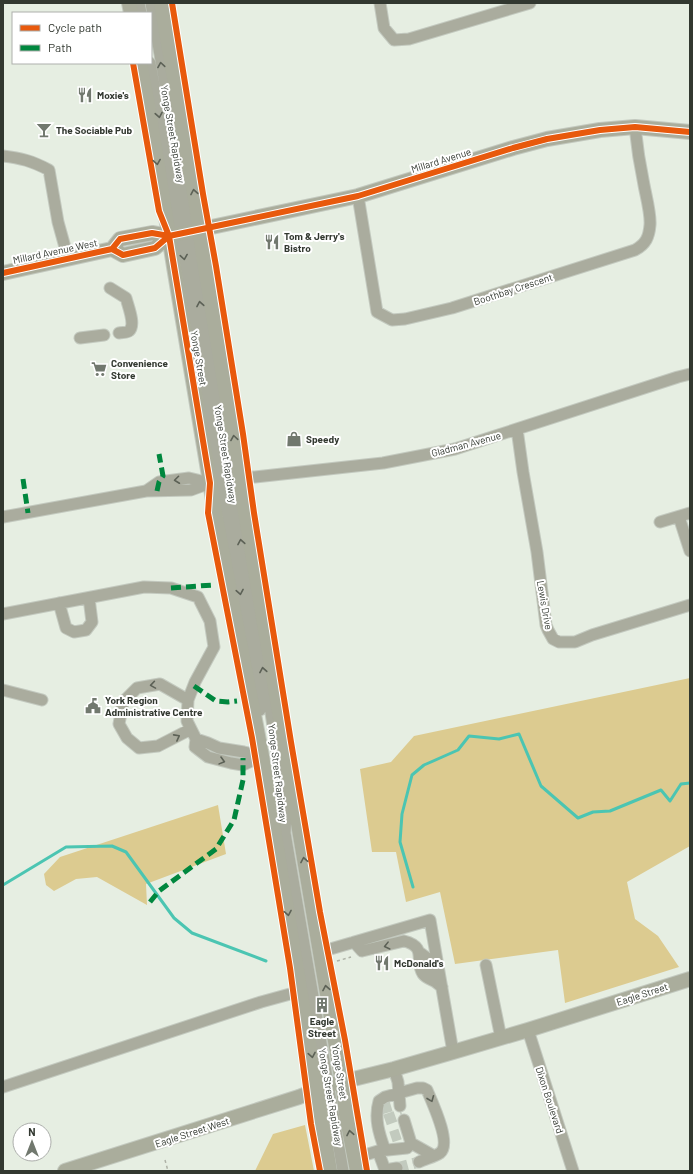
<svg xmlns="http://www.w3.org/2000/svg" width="693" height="1174" viewBox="0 0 693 1174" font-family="Barlow,sans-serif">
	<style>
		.forest { fill: #dccb90 }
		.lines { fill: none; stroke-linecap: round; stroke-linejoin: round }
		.stream { stroke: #4bc5b2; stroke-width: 3 }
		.minor-tunnel { stroke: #c2cabe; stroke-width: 11; stroke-dasharray: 11 5.5; stroke-linecap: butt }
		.minor-casing { stroke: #c3c9bf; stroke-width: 13 }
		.major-casing { stroke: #c3c9bf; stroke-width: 16 }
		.path { stroke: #aeb2a6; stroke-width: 1.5; stroke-dasharray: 3 3; stroke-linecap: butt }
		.minor { stroke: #aaac9e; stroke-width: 11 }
		.major { stroke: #aaad9c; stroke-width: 14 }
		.quiet { stroke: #00873e; stroke-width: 5; stroke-dasharray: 10 5; stroke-linecap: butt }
		.cycleway-casing { stroke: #fff; stroke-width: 8 }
		.cycleway { stroke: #e8590c; stroke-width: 6 }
		.oneway { stroke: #5c6156 }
		.labels { text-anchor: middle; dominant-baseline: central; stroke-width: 4; stroke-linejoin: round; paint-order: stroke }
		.poi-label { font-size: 10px; font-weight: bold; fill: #323830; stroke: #fff; text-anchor: start }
		.street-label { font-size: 10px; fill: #323830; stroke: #fff }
	</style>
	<rect width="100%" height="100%" fill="#e6eee2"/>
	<path class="forest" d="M 690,678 L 690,846 L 627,882 L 635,919 L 658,936 L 679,967 L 565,1003 L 558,950 L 455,964 L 440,892 L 406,902 L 396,852 L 372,852 L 360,769 L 391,762 L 414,736 Z
		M 218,805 L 226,854 L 146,884 L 147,905 L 97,877 L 76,879 L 54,891 L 46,885 L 44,874 L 60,857 Z
		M 305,1125 L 314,1171 L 255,1171 L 273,1134 Z"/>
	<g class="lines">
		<path class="stream" d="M 3,885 L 66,847 L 112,846 L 126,852 L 174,918 L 192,933 L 266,961
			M 413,887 L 400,842 L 402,814 L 412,775 L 424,765 L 458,750 L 469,736 L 499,739 L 519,734 L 541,786 L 578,818 L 593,812 L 610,811 L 661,790 L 670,801 L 681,784 L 690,783"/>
		<path class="minor-tunnel" d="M 381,1109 L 391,1106
			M 385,1120 L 402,1114
			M 391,1137 L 400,1134
			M 397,1168 L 419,1162"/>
		<defs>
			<path id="minor" d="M 139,3 L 141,13
				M 151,3 L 183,187 L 195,272 L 237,523 L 268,693 L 286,813 L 285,833 L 343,1171
				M 380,3 L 384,28 L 394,40 L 409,39 L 530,3
				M 150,63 L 174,194 L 260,710
				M 3,156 C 21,158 32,161 49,170 L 58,222 L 68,258
				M 358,196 L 377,312 L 392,320 L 405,319 L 452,308 L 635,250 C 646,244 649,237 650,225 C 651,214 646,196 644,185 C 640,166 637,147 635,127
				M 110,288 L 126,298 C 128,306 136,325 129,331 C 127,333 122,332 119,333
				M 80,338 L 104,335
				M 517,429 L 523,472 L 537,552 L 546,625 L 548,630 L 553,639 L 559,642 L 575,642 L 592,635 L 690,605
				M 146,491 L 159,482 L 189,478 L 210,483
				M 3,517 L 146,491 L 191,490 L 210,483 L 239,477 L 255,477 L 383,463 L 455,449 L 678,377 L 690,374
				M 679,517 L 690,551
				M 660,522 L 690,513
				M 59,603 L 66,628 L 74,632 L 86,630 L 92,622 L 89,598
				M 3,614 L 144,587 L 171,588 L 198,597 L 210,621 L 214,647 L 195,682 L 188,700 L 187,721 L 196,739 L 195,747 L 208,757 L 231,763 L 243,765 L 262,756
				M 3,690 L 42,700
				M 188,700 L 160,684 L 137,688 L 123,702 L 119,724 L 127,738 L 139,748 L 158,746 L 191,729
				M 196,739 L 208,743 L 219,748 L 244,752 L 262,756
				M 354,942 L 362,951 L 404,941 C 428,947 414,961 423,974 C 426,978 430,979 434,981 C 437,983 439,985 442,987
				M 320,952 L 430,920 L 453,1052
				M 419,952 L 427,958 L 434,981
				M 486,965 L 501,1038
				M 528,1030 L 573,1171
				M 394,1069 L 398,1082 L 400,1106
				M 3,1087 L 261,1002 L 301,991
				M 411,1143 L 434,1156
				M 385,1150 C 379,1134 374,1118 379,1101 L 385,1097 L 417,1088 L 423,1088 L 427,1090 C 432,1102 452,1144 440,1153 C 434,1157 425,1159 419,1162
				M 378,1151 L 385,1170 L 397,1168
				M 355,1158 L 378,1151 L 407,1148 L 411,1143 L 404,1120"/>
			<path id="major" d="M 129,3 L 131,13
				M 161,3 L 195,199 L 204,262 L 235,448 L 239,477 L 342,1082 L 346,1114 L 357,1171
				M 140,63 L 149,110 L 174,267 L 216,518 L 262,756 L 330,1171
				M 112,249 L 123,255 L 155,248 L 169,236
				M 3,273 L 112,249 L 120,239 L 152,233 L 169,236 L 358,196 L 513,148 L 547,139 L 600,130 L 635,127 L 690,132
				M 65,1171 L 299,1097 L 329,1085 L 394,1069 L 453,1052 L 528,1030 L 690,979"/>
		</defs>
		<use href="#minor" class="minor-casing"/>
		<use href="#major" class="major-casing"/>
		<path class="path" d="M 337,961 L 351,957
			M 165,1160 L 168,1171"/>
		<use href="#minor" class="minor"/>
		<use href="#major" class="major"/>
		<path class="quiet" d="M 23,479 L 28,513
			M 157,491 L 159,482 L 163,476 L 159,454
			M 171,588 L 213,585
			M 194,686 L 216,701 L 228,702 L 237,701
			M 150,902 L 159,891 L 216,849 L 234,820 L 243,780 L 243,758"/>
		<defs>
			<path id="cycleway" d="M 172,3 L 203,194 L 216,266 L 243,434 L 254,513 L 291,742 L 320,912 L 345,1040 L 367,1171
				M 133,63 L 159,211 L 169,236 L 210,483 L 208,513 L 252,738 L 290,968 L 311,1124 L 320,1171
				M 112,249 L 123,255 L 155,248 L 169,236
				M 3,273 L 112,249 L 120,239 L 152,233 L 169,236 L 358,196 L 513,148 L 547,139 L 600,130 L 635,127 L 690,132"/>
		</defs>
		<use href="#cycleway" class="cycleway-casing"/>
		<use href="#cycleway" class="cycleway"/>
	</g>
	<defs><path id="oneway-chevron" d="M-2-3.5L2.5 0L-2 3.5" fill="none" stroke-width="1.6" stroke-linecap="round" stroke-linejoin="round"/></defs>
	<g class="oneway">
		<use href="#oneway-chevron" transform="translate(161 65) rotate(-99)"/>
		<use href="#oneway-chevron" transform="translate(159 115) rotate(80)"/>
		<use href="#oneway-chevron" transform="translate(157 162) rotate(81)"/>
		<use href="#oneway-chevron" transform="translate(194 192) rotate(-100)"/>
		<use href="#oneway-chevron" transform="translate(184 257) rotate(81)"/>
		<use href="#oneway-chevron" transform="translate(200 304) rotate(-100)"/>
		<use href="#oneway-chevron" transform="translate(234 438) rotate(-99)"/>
		<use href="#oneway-chevron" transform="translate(177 480) rotate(173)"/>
		<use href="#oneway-chevron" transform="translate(241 542) rotate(-100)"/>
		<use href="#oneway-chevron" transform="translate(240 592) rotate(80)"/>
		<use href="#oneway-chevron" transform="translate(263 670) rotate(-100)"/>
		<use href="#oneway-chevron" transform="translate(153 685) rotate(171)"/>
		<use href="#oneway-chevron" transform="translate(177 737) rotate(-28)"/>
		<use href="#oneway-chevron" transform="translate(222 761) rotate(15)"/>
		<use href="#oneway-chevron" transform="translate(304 860) rotate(-100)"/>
		<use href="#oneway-chevron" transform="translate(288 913) rotate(80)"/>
		<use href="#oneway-chevron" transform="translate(387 946) rotate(166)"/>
		<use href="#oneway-chevron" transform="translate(326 988) rotate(-100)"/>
		<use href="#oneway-chevron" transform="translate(312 1055) rotate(80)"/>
		<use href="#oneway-chevron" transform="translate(431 1099) rotate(68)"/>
		<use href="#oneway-chevron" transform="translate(350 1133) rotate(-101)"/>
	</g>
	<defs>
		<symbol id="restaurant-bare" viewBox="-9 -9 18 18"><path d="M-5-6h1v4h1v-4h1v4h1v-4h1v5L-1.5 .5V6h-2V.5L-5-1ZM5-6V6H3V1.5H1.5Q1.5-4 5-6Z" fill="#71786e" stroke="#fff" stroke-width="2.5" paint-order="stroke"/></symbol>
		<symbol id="bar-bare" viewBox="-9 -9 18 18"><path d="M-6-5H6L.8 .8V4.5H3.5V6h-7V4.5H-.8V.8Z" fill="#71786e" stroke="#fff" stroke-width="2.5" paint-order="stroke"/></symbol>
		<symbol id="supermarket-bare" viewBox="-9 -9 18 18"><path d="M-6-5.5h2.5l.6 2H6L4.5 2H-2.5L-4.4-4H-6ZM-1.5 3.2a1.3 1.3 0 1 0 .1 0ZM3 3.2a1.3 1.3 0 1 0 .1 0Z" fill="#71786e" stroke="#fff" stroke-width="2.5" paint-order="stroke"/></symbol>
		<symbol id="shop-bare" viewBox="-9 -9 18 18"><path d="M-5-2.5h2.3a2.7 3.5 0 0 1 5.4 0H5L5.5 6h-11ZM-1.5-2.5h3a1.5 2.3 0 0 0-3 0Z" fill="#71786e" stroke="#fff" stroke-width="2.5" paint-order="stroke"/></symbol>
		<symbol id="civic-bare" viewBox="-9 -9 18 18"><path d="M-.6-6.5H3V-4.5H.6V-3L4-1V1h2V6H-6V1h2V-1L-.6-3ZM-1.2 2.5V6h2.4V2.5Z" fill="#71786e" stroke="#fff" stroke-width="2.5" paint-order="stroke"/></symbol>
		<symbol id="building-bare" viewBox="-9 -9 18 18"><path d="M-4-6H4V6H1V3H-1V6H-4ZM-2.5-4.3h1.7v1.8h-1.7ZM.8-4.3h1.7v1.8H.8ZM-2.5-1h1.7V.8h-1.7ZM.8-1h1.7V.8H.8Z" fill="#71786e" stroke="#fff" stroke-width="2.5" paint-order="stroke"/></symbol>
	</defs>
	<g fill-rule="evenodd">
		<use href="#restaurant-bare" x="74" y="84" width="22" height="22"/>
		<use href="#bar-bare" x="33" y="119" width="22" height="22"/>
		<use href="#restaurant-bare" x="261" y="231" width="22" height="22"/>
		<use href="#supermarket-bare" x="88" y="358" width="22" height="22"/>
		<use href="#shop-bare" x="283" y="428" width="22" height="22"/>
		<use href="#civic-bare" x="82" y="695" width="22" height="22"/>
		<use href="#restaurant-bare" x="371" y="952" width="22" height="22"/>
		<use href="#building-bare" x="311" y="994" width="22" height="22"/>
	</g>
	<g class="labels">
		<g class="poi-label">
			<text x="97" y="95">Moxie's</text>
			<text x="56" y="130">The Sociable Pub</text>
			<text x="284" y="236">Tom &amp; Jerry's<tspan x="284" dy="12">Bistro</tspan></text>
			<text x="111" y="363">Convenience<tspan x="111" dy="12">Store</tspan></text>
			<text x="306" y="439">Speedy</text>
			<text x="105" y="700">York Region<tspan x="105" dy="12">Administrative Centre</tspan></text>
			<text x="394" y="963">McDonald's</text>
			<text x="322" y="1021" text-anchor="middle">Eagle<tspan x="322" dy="12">Street</tspan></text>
		</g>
		<g class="street-label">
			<text transform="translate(173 134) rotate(80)">Yonge Street Rapidway</text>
			<text transform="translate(441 160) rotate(-17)">Millard Avenue</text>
			<text transform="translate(55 251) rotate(-12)">Millard Avenue West</text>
			<text transform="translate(513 289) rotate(-18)">Boothbay Crescent</text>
			<text transform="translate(199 358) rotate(80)">Yonge Street</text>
			<text transform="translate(466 444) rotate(-15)">Gladman Avenue</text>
			<text transform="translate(226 454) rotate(81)">Yonge Street Rapidway</text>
			<text transform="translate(545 605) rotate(80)">Lewis Drive</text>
			<text transform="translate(278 773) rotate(83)">Yonge Street Rapidway</text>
			<text transform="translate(642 994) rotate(-18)">Eagle Street</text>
			<text transform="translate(340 1072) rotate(81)">Yonge Street</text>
			<text transform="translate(331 1097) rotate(80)">Yonge Street Rapidway</text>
			<text transform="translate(550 1100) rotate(72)">Dixon Boulevard</text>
			<text transform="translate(192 1132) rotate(-18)">Eagle Street West</text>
		</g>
	</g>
	<rect width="693" height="1174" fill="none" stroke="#323830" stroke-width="8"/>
	<rect x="12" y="12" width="140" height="52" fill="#ffffff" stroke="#adafac"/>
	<rect x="20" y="25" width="20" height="6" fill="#e8590c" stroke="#adafac"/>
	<text x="48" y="32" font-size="12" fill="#323830">Cycle path</text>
	<rect x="20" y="45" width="20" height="6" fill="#00873e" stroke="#adafac"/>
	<text x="48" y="52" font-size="12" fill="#323830">Path</text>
	<g transform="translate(32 1142)"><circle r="19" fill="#ffffff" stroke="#adafac"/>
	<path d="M0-3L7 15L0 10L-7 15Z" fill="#71786e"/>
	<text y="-6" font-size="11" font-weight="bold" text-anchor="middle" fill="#323830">N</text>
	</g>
</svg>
